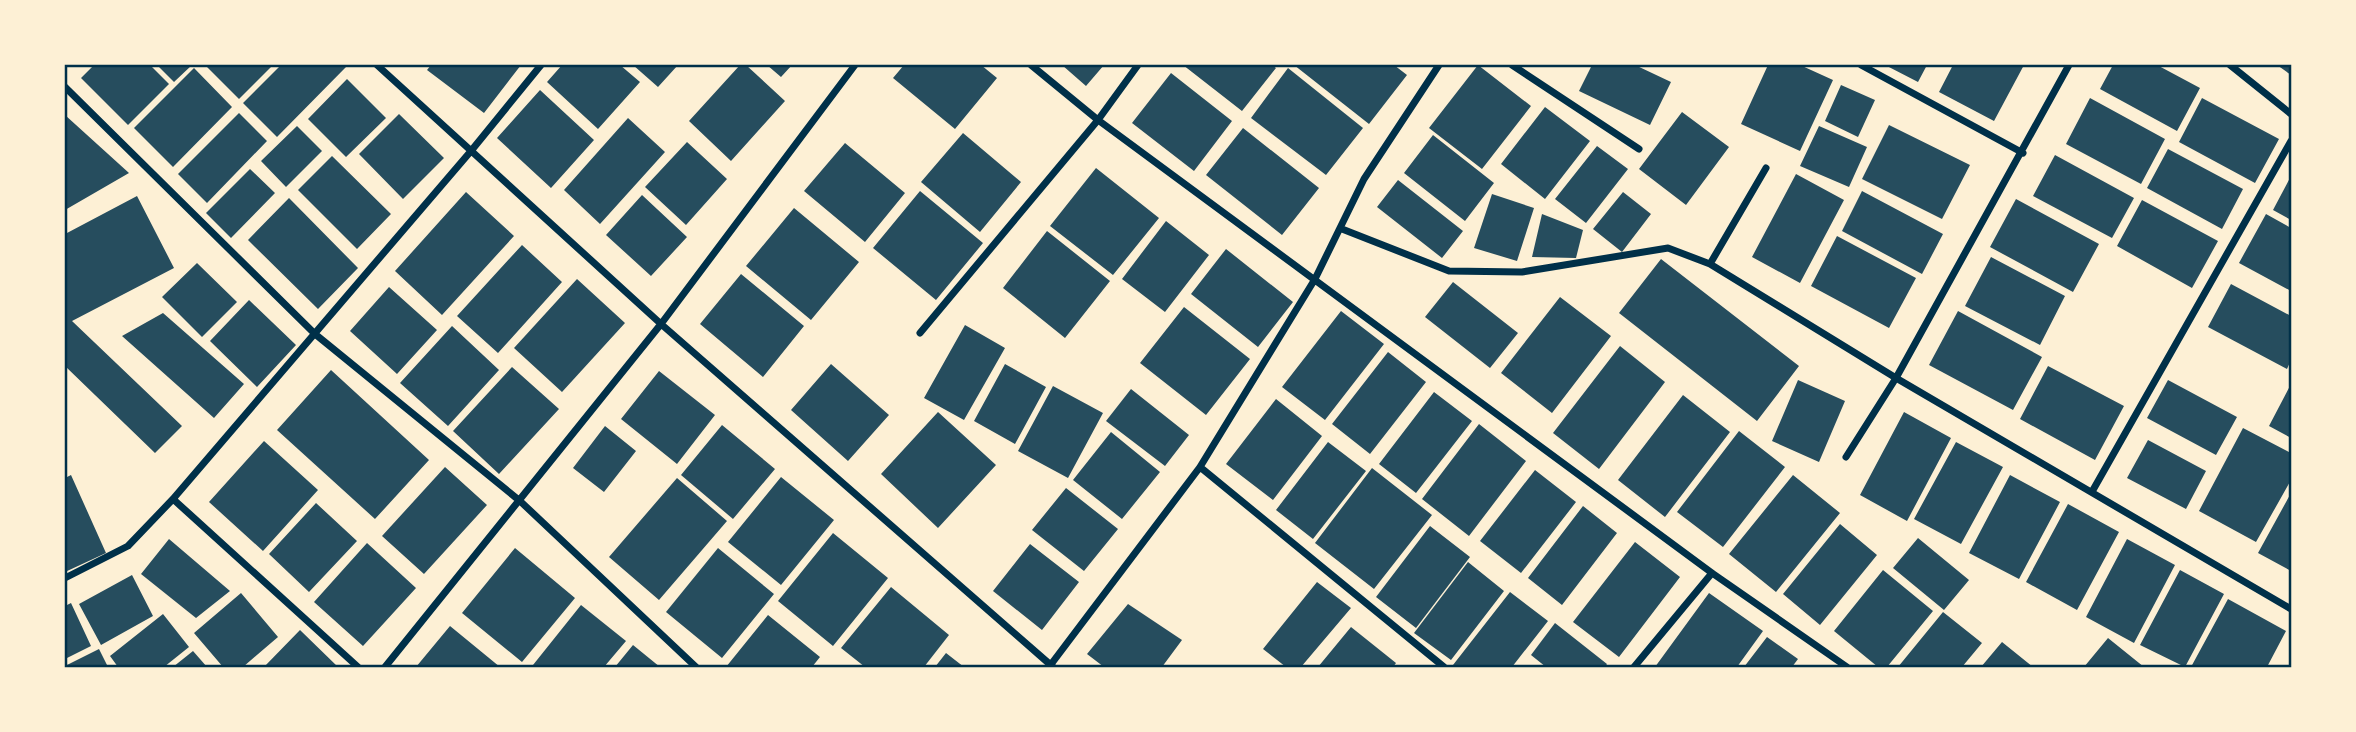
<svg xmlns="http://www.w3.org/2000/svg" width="2356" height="732" viewBox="0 0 2356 732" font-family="'Times New Roman',serif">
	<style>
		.building { fill: #264d5e }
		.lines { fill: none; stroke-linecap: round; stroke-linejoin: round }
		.minor { stroke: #003049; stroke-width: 7 }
		.neatline { fill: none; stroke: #003049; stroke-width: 2.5 }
	</style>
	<rect width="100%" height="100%" fill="#fdf0d5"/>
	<path class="building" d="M 94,65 L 150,65 L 169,84 L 128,125 L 81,78 Z
		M 157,65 L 192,65 L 174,82 Z
		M 205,65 L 273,65 L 239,99 Z
		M 281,65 L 346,67 L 277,137 L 243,103 Z
		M 431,65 L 521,65 L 484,113 L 427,70 Z
		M 562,65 L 620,65 L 640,82 L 598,129 L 547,82 Z
		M 633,65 L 678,65 L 658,87 Z
		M 740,65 L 746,65 L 785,101 L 731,161 L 689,121 Z
		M 767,65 L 792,65 L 781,77 Z
		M 904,65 L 981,65 L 997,78 L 955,129 L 893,78 Z
		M 1062,65 L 1104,65 L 1086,86 Z
		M 1183,65 L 1272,65 L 1276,68 L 1242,111 Z
		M 1294,65 L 1394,65 L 1407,75 L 1369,124 Z
		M 1478,65 L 1531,106 L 1482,169 L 1429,128 Z
		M 1592,65 L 1635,65 L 1671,82 L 1650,125 L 1579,91 Z
		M 1768,65 L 1800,65 L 1833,80 L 1800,151 L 1741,124 Z
		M 1885,65 L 1927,65 L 1918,82 Z
		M 1953,65 L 2024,65 L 1994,121 L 1939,92 Z
		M 2113,65 L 2157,65 L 2200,88 L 2177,131 L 2100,89 Z
		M 2277,65 L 2291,65 L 2291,75 Z
		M 194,68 L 232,107 L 173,167 L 134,128 Z
		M 1288,68 L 1363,128 L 1326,175 L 1251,118 Z
		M 1171,73 L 1232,121 L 1194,171 L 1132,123 Z
		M 347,79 L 386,118 L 346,157 L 308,119 Z
		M 1841,85 L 1875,100 L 1858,137 L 1825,121 Z
		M 540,90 L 594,140 L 551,188 L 497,138 Z
		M 2090,98 L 2165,139 L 2141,184 L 2066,144 Z
		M 2202,98 L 2279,139 L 2255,183 L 2179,142 Z
		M 1545,107 L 1590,141 L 1545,199 L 1501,164 Z
		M 1682,112 L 1729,147 L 1686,205 L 1639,169 Z
		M 239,113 L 267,141 L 207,203 L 178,174 Z
		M 399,114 L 444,158 L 403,199 L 359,154 Z
		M 65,115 L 129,173 L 65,210 Z
		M 628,118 L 665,152 L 600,224 L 564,190 Z
		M 1889,125 L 1970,165 L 1942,219 L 1862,179 Z
		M 297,126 L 322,151 L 286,187 L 261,161 Z
		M 1819,126 L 1867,147 L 1849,187 L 1800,166 Z
		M 1243,128 L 1319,188 L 1282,235 L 1206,175 Z
		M 963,133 L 1021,182 L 980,232 L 921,182 Z
		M 1433,135 L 1494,183 L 1465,221 L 1404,173 Z
		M 687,142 L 727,179 L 686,225 L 645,187 Z
		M 845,143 L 905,193 L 865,242 L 804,191 Z
		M 1597,146 L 1628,169 L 1586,223 L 1555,199 Z
		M 2168,149 L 2243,189 L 2222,229 L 2147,188 Z
		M 2055,155 L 2134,198 L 2112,238 L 2033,196 Z
		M 332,156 L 391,214 L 357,249 L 298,190 Z
		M 1096,168 L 1159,218 L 1113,275 L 1050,226 Z
		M 250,169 L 275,193 L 231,238 L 206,213 Z
		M 1796,174 L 1844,200 L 1800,283 L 1752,257 Z
		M 2291,176 L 2291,220 L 2273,210 Z
		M 1398,180 L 1463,231 L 1442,258 L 1377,207 Z
		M 920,191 L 983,243 L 936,300 L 873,248 Z
		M 1862,191 L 1943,234 L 1922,274 L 1842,231 Z
		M 466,192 L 514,236 L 442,315 L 395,271 Z
		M 1623,192 L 1651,214 L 1622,252 L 1593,229 Z
		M 1492,194 L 1534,208 L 1517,261 L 1474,248 Z
		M 642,195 L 687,237 L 651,276 L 606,235 Z
		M 137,196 L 174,268 L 72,321 L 182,426 L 155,453 L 65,366 L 65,227 L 67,233 Z
		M 289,198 L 358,268 L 318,309 L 248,240 Z
		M 2016,199 L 2099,244 L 2073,292 L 1990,247 Z
		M 2142,200 L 2218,241 L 2192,288 L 2117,246 Z
		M 794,208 L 859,262 L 811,320 L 746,266 Z
		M 1542,214 L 1583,230 L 1576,258 L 1532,257 Z
		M 2266,214 L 2291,228 L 2291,291 L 2239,263 Z
		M 1166,221 L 1209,255 L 1165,312 L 1122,279 Z
		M 1047,231 L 1110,281 L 1065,338 L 1003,288 Z
		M 1837,236 L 1916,278 L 1889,328 L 1811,286 Z
		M 522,245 L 562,282 L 498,353 L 457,316 Z
		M 1226,249 L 1293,302 L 1258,347 L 1191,294 Z
		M 1991,257 L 2065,296 L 2040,345 L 1965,306 Z
		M 1661,259 L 1799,366 L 1757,421 L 1619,313 Z
		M 197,263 L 237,302 L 202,337 L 162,297 Z
		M 741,274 L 804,326 L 763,377 L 700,324 Z
		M 577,279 L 625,323 L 562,392 L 514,348 Z
		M 1453,282 L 1518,333 L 1490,368 L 1425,317 Z
		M 2231,284 L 2291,316 L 2291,360 L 2287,369 L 2208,327 Z
		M 389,287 L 437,330 L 397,374 L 350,331 Z
		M 1560,297 L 1611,336 L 1552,413 L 1501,373 Z
		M 249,300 L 296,345 L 257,387 L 210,341 Z
		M 1184,307 L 1250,359 L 1206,415 L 1140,363 Z
		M 1341,311 L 1384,344 L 1325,420 L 1282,387 Z
		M 1958,311 L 2042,357 L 2013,410 L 1929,365 Z
		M 163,313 L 244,384 L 214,418 L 122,336 Z
		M 965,325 L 1005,348 L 964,420 L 924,398 Z
		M 452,326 L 499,370 L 448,426 L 400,383 Z
		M 1620,346 L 1665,382 L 1599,469 L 1553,433 Z
		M 1388,352 L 1426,382 L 1370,454 L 1332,424 Z
		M 831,364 L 889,415 L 848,461 L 791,410 Z
		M 1005,364 L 1046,387 L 1015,444 L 974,421 Z
		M 2048,366 L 2124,406 L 2095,460 L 2020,419 Z
		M 512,367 L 559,409 L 499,474 L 453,431 Z
		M 331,370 L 429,460 L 375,519 L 277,430 Z
		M 659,371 L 715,415 L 677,464 L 621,419 Z
		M 1798,380 L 1845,401 L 1819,462 L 1772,441 Z
		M 2168,380 L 2237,417 L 2216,455 L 2147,418 Z
		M 2291,384 L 2291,438 L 2269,426 Z
		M 1053,386 L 1103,413 L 1068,478 L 1018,451 Z
		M 1131,389 L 1189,435 L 1165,466 L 1106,421 Z
		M 1434,392 L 1472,421 L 1416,493 L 1379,464 Z
		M 1683,395 L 1730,432 L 1665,517 L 1618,480 Z
		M 1276,399 L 1322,436 L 1273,500 L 1226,464 Z
		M 938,412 L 996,465 L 938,528 L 881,474 Z
		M 1904,412 L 1951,438 L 1907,521 L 1860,495 Z
		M 1479,424 L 1526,461 L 1469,536 L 1422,499 Z
		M 722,425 L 775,469 L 733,519 L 681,475 Z
		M 605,426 L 636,451 L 604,492 L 573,468 Z
		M 2243,428 L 2291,453 L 2291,480 L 2256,542 L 2199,511 Z
		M 1739,431 L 1785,467 L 1723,547 L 1677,512 Z
		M 1111,432 L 1160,472 L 1122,519 L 1073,480 Z
		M 2148,440 L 2206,471 L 2186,509 L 2127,478 Z
		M 264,441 L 318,490 L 263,551 L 209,502 Z
		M 1328,442 L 1366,471 L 1313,539 L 1276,510 Z
		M 1956,442 L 2003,467 L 1961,544 L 1914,519 Z
		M 445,467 L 487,505 L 424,574 L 382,536 Z
		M 1372,468 L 1432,515 L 1374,589 L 1315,543 Z
		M 1535,470 L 1576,502 L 1521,573 L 1480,541 Z
		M 71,475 L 106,553 L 65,572 L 65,478 Z
		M 1793,475 L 1840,513 L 1776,592 L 1729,554 Z
		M 2010,475 L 2060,502 L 2019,579 L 1969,553 Z
		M 781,477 L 834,520 L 781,585 L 728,542 Z
		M 677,478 L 727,521 L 659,600 L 609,557 Z
		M 1066,488 L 1118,529 L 1084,571 L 1032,530 Z
		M 2291,493 L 2291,571 L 2258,553 Z
		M 316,503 L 357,541 L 309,592 L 269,554 Z
		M 2068,504 L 2119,532 L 2077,610 L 2026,582 Z
		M 1583,506 L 1617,533 L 1562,605 L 1528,578 Z
		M 1840,524 L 1877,555 L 1820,625 L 1783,594 Z
		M 1430,526 L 1470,557 L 1416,628 L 1376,597 Z
		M 833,533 L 888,578 L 833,646 L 778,601 Z
		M 1918,538 L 1969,580 L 1944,610 L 1893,568 Z
		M 169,539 L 230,591 L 196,618 L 141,574 Z
		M 2127,539 L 2175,565 L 2134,643 L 2086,617 Z
		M 1635,542 L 1680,577 L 1619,657 L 1573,622 Z
		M 367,543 L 416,588 L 363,646 L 314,602 Z
		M 1030,544 L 1079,582 L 1042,630 L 993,591 Z
		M 515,548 L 575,598 L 522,662 L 462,613 Z
		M 718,548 L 774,594 L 722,658 L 666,612 Z
		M 1468,562 L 1504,591 L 1451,660 L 1414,633 Z
		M 1883,570 L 1933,611 L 1887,667 L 1878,667 L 1834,631 Z
		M 2180,570 L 2224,594 L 2185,667 L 2140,645 Z
		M 132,575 L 153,616 L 101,645 L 79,604 Z
		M 1317,582 L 1351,608 L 1301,667 L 1286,667 L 1263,649 Z
		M 891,587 L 949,635 L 924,667 L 865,667 L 841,648 Z
		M 1510,592 L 1548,621 L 1512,667 L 1456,667 L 1453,665 Z
		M 241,593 L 278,637 L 243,667 L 223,667 L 194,633 Z
		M 1709,593 L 1763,631 L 1737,667 L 1655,667 Z
		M 2228,599 L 2286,631 L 2267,667 L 2191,667 Z
		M 71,603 L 91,646 L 65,659 L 65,606 Z
		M 1128,604 L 1182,640 L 1162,667 L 1104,667 L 1087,654 Z
		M 581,605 L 626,641 L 604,667 L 536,667 L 533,665 Z
		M 1943,612 L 1982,643 L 1962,667 L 1898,667 Z
		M 163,614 L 189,647 L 164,667 L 118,667 L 110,656 Z
		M 768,615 L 820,657 L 812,667 L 726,667 Z
		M 1555,623 L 1607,664 L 1605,667 L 1546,667 L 1531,655 Z
		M 450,626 L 500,667 L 416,667 Z
		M 1351,627 L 1396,663 L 1393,667 L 1318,667 Z
		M 300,630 L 338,667 L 264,667 Z
		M 1767,637 L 1798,659 L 1792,667 L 1744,667 Z
		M 2108,638 L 2144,667 L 2084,667 Z
		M 2002,642 L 2033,667 L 1981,667 Z
		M 633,645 L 660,667 L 615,667 Z
		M 99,649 L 108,667 L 65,667 L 65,666 Z
		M 193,651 L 207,667 L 173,667 Z
		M 946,653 L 964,667 L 935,667 Z"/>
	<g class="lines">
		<path class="minor" d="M 377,65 L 661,324 L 1053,667
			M 1031,65 L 1098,120 L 1712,573 L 1847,667
			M 1512,65 L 1639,149
			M 1861,65 L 2023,153
			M 2230,65 L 2291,114
			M 65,87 L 315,334 L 520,501 L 696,667
			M 1342,229 L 1449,271 L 1522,272 L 1668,248 L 1710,264 L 1896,378 L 2291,609
			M 1710,264 L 1766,168
			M 920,333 L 1098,120 L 1138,65
			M 1846,457 L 1896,378 L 2069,65
			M 1200,467 L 1444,667
			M 2093,490 L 2291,141
			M 173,499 L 358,667
			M 65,578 L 128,546 L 173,499 L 471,151 L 541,65
			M 385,667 L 661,324 L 855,65
			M 1049,667 L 1200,467 L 1315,279 L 1364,179 L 1439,65
			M 1634,667 L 1712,573"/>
	</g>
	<rect width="2356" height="732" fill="none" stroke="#fdf0d5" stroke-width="133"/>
	<rect x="66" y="66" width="2224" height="600" class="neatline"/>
</svg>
